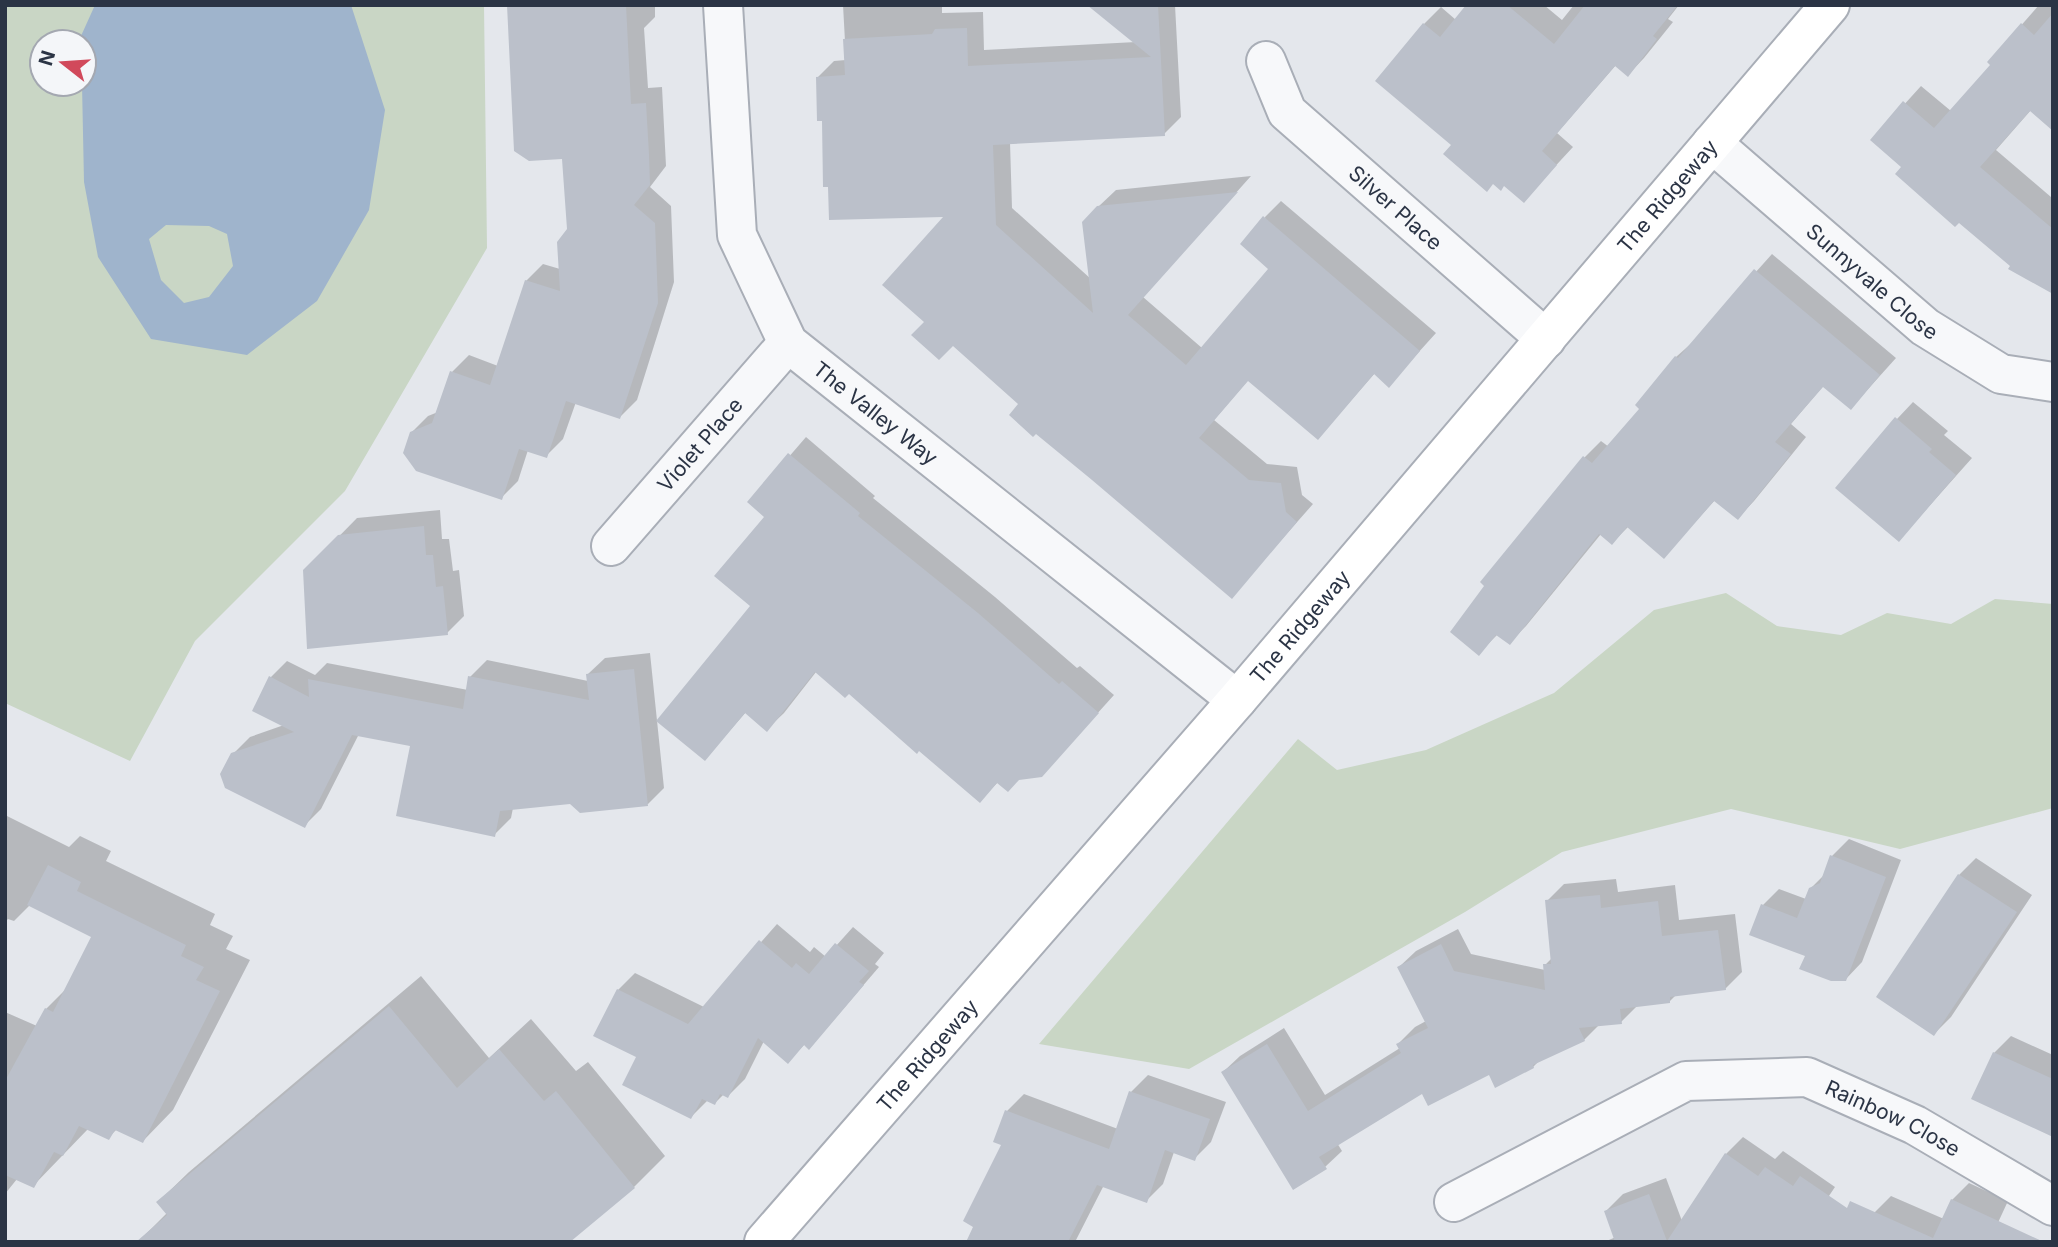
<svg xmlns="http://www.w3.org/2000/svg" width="2058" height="1247" viewBox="0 0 2058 1247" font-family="Inter,sans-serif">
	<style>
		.green { fill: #c9d6c5; fill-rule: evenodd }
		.water { fill: #9fb4cc; fill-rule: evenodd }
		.shadow { fill: #0003 }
		.building { fill: #bbc0ca }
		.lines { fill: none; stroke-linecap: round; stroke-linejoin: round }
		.street-casing { stroke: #a9aeb7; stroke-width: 42 }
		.secondary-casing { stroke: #a9aeb7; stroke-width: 42 }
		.street { stroke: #f7f8fa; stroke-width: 38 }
		.secondary { stroke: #fff; stroke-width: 38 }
		.labels { text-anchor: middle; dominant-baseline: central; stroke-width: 5; stroke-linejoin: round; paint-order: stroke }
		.street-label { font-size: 21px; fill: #2b3445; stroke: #f4f6f9 }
	</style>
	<rect width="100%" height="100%" fill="#e4e7ec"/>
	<path class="green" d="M 5,5 L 484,5 L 487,248 L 345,491 L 195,641 L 130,761 L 5,703 ZM 42,42 L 84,42 L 84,84 L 42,84 Z
		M 1726,593 L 1777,626 L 1841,635 L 1887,613 L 1951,624 L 1995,599 L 2053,604 L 2053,808 L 1900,849 L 1731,809 L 1562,852 L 1465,912 L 1189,1069 L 1039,1044 L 1298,739 L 1337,770 L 1426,750 L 1554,693 L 1654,610 Z"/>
	<path class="water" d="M 95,5 L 351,5 L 385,110 L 369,210 L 317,301 L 247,355 L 151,339 L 98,257 L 84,182 L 82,84 L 84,84 L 84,42 L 81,42 L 81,36 ZM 166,225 L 209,226 L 227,234 L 233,266 L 209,297 L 184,303 L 161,280 L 149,239 Z"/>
	<path class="shadow" d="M 509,5 L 655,5 L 655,17 L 644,28 L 648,88 L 662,87 L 666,166 L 650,187 L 671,206 L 674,282 L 637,400 L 620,417 L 576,402 L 563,439 L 546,456 L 528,450 L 518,481 L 501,498 L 411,433 L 428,416 L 438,412 L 452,372 L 469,355 L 498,366 L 526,281 L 543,264 L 560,269 L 568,230 L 564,157 Z
		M 843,5 L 942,5 L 942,13 L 983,12 L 984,50 L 1136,42 L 1090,5 L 1175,5 L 1181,117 L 1164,134 L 1010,142 L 1012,208 L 1091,279 L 1098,207 L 1116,190 L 1251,176 L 1143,297 L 1202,348 L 1270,269 L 1265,217 L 1281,201 L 1436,333 L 1389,385 L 1375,373 L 1318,438 L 1249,379 L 1214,420 L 1267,464 L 1297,467 L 1302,495 L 1313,504 L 1231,597 L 1021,404 L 926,322 L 947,215 L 824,119 L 817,78 L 834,61 L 846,60 Z
		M 1468,5 L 1544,5 L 1562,20 L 1574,5 L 1679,5 L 1668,19 L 1673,22 L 1644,58 L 1628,75 L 1616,65 L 1557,133 L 1573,147 L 1524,200 L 1385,88 L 1424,24 L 1441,7 L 1456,20 Z
		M 2039,5 L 2053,5 L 2053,129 L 2031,110 L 1996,150 L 2051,197 L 2053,194 L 2053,289 L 2012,265 L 1872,140 L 1921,86 L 1951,111 L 1992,65 L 1989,62 Z
		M 1772,254 L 1896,358 L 1851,408 L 1824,385 L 1791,424 L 1806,437 L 1754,501 L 1738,518 L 1716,499 L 1664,556 L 1629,526 L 1612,543 L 1601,534 L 1526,626 L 1509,643 L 1498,634 L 1479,653 L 1585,457 L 1601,441 L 1609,447 L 1642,408 L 1637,405 L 1676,357 L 1694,341 Z
		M 1913,402 L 1948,431 L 1944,435 L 1972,458 L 1899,540 L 1897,419 Z
		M 806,437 L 875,496 L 873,498 L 995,597 L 1077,668 L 1080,666 L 1114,695 L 1041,776 L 998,782 L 980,801 L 849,692 L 816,672 L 784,713 L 767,729 L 746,712 L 705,759 L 752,606 L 767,516 L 750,502 Z
		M 440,510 L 442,539 L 449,539 L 453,571 L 459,570 L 464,616 L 447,633 L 305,571 L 357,518 Z
		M 650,653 L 664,788 L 648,804 L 571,802 L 513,808 L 511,818 L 494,835 L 412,745 L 359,734 L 321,809 L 304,826 L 233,754 L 250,737 L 284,725 L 270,678 L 287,661 L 315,675 L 327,663 L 468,690 L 470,677 L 487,660 L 588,681 L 588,674 L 605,658 Z
		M 5,815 L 69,847 L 80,836 L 111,851 L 106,861 L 215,914 L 210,925 L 233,936 L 226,949 L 250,960 L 173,1110 L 143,1141 L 117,1129 L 108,1138 L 88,1129 L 33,1186 L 17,1179 L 5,1194 L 5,1012 L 37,1026 L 46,1009 L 67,988 L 93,936 L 31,904 L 14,921 L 8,919 L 5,922 Z
		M 1849,839 L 1901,860 L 1862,962 L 1845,980 L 1807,955 L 1763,905 L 1779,889 L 1806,899 L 1810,889 L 1825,874 L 1832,856 Z
		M 1976,858 L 2032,895 L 1951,1017 L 1934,1034 L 1959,875 Z
		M 1616,879 L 1618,892 L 1675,885 L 1679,920 L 1735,914 L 1742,972 L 1725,989 L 1677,994 L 1669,1002 L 1638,1005 L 1621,1022 L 1600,1024 L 1584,1040 L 1540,1060 L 1533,1067 L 1489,1073 L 1422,1091 L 1337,1143 L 1342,1151 L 1325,1167 L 1223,1072 L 1240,1056 L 1284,1028 L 1325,1095 L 1400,1048 L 1398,1044 L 1415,1027 L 1426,1021 L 1399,967 L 1416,951 L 1458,929 L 1471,954 L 1545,970 L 1545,965 L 1552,958 L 1547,901 L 1564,884 Z
		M 777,924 L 810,952 L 814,947 L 826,957 L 853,927 L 884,953 L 875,964 L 879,967 L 825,1030 L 805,1044 L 788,1061 L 764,1041 L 745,1079 L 728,1096 L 724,1094 L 715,1103 L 708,1100 L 691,1117 L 639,1056 L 618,990 L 635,973 L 704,1007 Z
		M 421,976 L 489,1058 L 531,1019 L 576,1071 L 588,1062 L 665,1156 L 634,1187 L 141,1239 L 167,1213 L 158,1202 L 189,1172 Z
		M 2011,1036 L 2053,1055 L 2053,1135 L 1994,1053 Z
		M 1148,1075 L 1226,1102 L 1211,1142 L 1194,1159 L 1174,1152 L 1163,1184 L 1146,1201 L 1104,1185 L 1075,1242 L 968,1242 L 1003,1144 L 995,1141 L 1007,1111 L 1024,1094 L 1118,1129 L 1131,1092 Z
		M 1743,1137 L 1775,1159 L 1783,1151 L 1835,1187 L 1798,1242 L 1604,1242 L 1616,1237 L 1606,1211 L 1623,1194 L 1666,1178 L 1682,1221 L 1726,1154 Z
		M 1969,1183 L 2008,1201 L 1989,1242 L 1861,1242 L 1875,1212 L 1891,1196 L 1944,1219 L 1952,1200 Z"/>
	<path class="building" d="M 507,5 L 626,5 L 631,104 L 646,103 L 649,154 L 650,185 L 634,205 L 655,223 L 658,303 L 620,419 L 566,401 L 547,458 L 519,449 L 502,500 L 416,471 L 403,453 L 410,432 L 432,423 L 450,371 L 490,385 L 525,280 L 560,291 L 557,242 L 567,229 L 562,159 L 529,161 L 514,151 Z
		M 1087,5 L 1158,5 L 1165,136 L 993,145 L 996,225 L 1093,313 L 1082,222 L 1097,206 L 1238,192 L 1128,315 L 1186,365 L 1268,269 L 1240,244 L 1263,216 L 1420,351 L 1389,388 L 1374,374 L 1318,440 L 1248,381 L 1199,438 L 1249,480 L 1281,483 L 1286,512 L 1297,522 L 1232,599 L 1092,480 L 1036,434 L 1033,437 L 1009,415 L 1018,404 L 953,346 L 939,360 L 911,335 L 924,322 L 882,285 L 943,217 L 829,220 L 828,187 L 823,187 L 822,121 L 817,121 L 816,77 L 845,75 L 843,39 L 932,34 L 935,29 L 967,28 L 968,66 L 1151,57 Z
		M 1466,5 L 1507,5 L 1554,44 L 1585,5 L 1678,5 L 1653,36 L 1657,39 L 1628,77 L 1615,66 L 1542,151 L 1557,165 L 1524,203 L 1504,186 L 1501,191 L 1493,184 L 1487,192 L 1443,154 L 1451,145 L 1375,81 L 1423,23 L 1440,37 Z
		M 2053,13 L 2053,131 L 2030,111 L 1980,167 L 2053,229 L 2053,294 L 2008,269 L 2010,266 L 1959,223 L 1955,227 L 1895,174 L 1901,167 L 1870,140 L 1903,101 L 1934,128 L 1990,65 L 1987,62 L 2021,23 L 2034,35 Z
		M 1754,269 L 1880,375 L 1851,410 L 1823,387 L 1775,442 L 1791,454 L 1738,520 L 1714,501 L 1664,559 L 1627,527 L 1612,545 L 1599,534 L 1510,645 L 1496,635 L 1479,656 L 1450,632 L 1484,586 L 1480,582 L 1583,456 L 1592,463 L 1639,409 L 1635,405 L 1675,356 L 1678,358 Z
		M 1895,417 L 1932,449 L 1929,452 L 1956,475 L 1899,542 L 1835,488 Z
		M 788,453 L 860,513 L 858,516 L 978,613 L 1059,684 L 1062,681 L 1099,713 L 1042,777 L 1019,780 L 1008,792 L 997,783 L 980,803 L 919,751 L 917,754 L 849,694 L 845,698 L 815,672 L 767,732 L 745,713 L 705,761 L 656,721 L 750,606 L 714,576 L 764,517 L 747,502 Z
		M 424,526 L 426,555 L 433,555 L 436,587 L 443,586 L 448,635 L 307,649 L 303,570 L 338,535 Z
		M 634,669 L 648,806 L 580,813 L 570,804 L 500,811 L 495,837 L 396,816 L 410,746 L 352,735 L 305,828 L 225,788 L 220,774 L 231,753 L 294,732 L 252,711 L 269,676 L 309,697 L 308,679 L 463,709 L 468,676 L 589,700 L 586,674 Z
		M 1830,855 L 1886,877 L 1846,981 L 1831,981 L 1799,969 L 1805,956 L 1749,935 L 1761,904 L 1797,918 L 1809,888 L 1820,883 Z
		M 48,865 L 81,882 L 77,891 L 186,945 L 181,956 L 204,967 L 196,980 L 220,991 L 143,1143 L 115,1130 L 109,1140 L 79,1126 L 63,1156 L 54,1152 L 34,1188 L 5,1175 L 5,1081 L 45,1008 L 53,1012 L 91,937 L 27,905 Z
		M 1958,874 L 2017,912 L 1934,1036 L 1876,997 Z
		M 1600,895 L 1601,908 L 1658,901 L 1662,936 L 1718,930 L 1726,990 L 1670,997 L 1670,1003 L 1620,1009 L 1622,1024 L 1579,1028 L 1585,1041 L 1533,1065 L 1534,1068 L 1495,1088 L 1489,1075 L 1428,1106 L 1422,1094 L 1319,1157 L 1327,1169 L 1293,1190 L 1221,1072 L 1267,1044 L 1308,1111 L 1401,1053 L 1396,1044 L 1428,1028 L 1397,967 L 1441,944 L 1454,971 L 1545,990 L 1543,964 L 1551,964 L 1545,900 Z
		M 759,940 L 792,968 L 796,963 L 809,974 L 835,943 L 869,971 L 859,982 L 864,985 L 809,1050 L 804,1045 L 788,1064 L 758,1038 L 728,1098 L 720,1094 L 715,1105 L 702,1099 L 691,1119 L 622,1085 L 636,1057 L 593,1036 L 617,989 L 688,1024 Z
		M 389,1006 L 457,1088 L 499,1049 L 544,1101 L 556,1091 L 635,1188 L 570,1242 L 136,1242 L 167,1215 L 156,1202 Z
		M 1993,1052 L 2053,1079 L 2053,1137 L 1971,1099 Z
		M 1129,1091 L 1210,1119 L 1195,1161 L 1165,1150 L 1147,1203 L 1097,1185 L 1068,1242 L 966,1242 L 973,1227 L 963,1221 L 1001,1145 L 993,1142 L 1005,1110 L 1109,1149 Z
		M 1725,1153 L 1758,1176 L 1765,1167 L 1793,1186 L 1800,1176 L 1847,1208 L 1850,1201 L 1933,1238 L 1951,1199 L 2044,1242 L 1615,1242 L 1604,1211 L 1649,1194 L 1667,1241 Z"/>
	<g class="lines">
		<defs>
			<g id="street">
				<path id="s1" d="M 723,5 L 737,235 L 788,343 L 1237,700"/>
				<path id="s2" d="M 1266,61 L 1287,112 L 1546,339"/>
				<path id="s3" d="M 1712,143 L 1925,327 L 2001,374 L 2053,382"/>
				<path id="s4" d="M 611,546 L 788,343"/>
				<path id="s5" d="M 1454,1202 L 1686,1081 L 1807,1077 L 1915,1125 L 2053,1206"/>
			</g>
			<g id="secondary">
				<path id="s6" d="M 764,1242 L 1237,700 L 1830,5"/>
			</g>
		</defs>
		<use href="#street" class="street-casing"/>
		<use href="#secondary" class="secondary-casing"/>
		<use href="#street" class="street"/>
		<use href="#secondary" class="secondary"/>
	</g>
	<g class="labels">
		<g class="street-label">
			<text stroke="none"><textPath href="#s6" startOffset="1382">The Ridgeway</textPath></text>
			<text stroke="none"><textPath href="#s2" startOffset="200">Silver Place</textPath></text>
			<text stroke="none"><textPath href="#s3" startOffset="212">Sunnyvale Close</textPath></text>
			<text stroke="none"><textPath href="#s1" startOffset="462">The Valley Way</textPath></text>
			<text stroke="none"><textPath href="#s4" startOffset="135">Violet Place</textPath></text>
			<text stroke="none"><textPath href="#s6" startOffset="816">The Ridgeway</textPath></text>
			<text stroke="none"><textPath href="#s6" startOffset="248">The Ridgeway</textPath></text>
			<text stroke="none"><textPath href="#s5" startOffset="478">Rainbow Close</textPath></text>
		</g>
	</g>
	<rect width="2058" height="1247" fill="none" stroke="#2b3445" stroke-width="14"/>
	<g transform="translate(63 63) rotate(287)"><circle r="33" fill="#f4f6f9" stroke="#a4a8b1" stroke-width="2"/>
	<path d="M0-5L12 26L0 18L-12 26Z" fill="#d1495b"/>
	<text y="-10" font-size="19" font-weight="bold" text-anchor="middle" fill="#2b3445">N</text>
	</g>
</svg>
